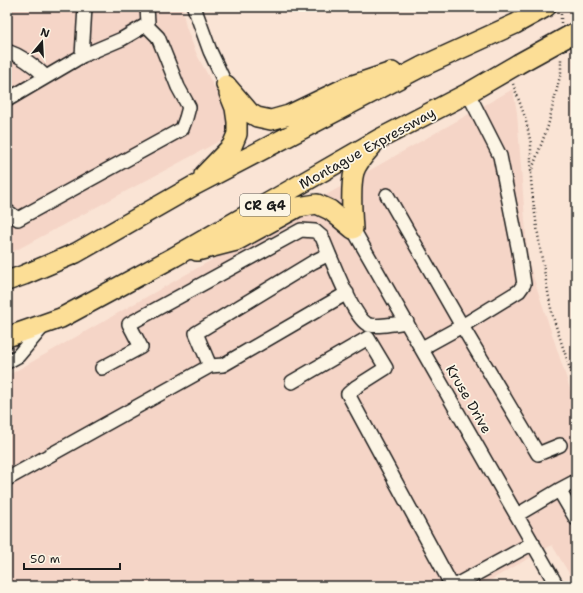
<svg xmlns="http://www.w3.org/2000/svg" width="583" height="593" viewBox="0 0 583 593" font-family="'Shantell Sans',sans-serif">
	<style>
		.built { fill: #f5d5c7 }
		.lines { fill: none; stroke-linecap: round; stroke-linejoin: round }
		.minor-casing { stroke: #1c1c1c; stroke-width: 16 }
		.highway-casing { stroke: #1c1c1c; stroke-width: 22 }
		.path { stroke: #1c1c1c; stroke-width: 2.5; stroke-dasharray: 1 3; stroke-linecap: butt }
		.minor { stroke: #fcf5e5; stroke-width: 13 }
		.highway { stroke: #fcde96; stroke-width: 19 }
		.highway-bridge-casing { stroke: #1c1c1c; stroke-width: 22; stroke-linecap: butt }
		.highway-bridge { stroke: #fcde96; stroke-width: 19 }
		.labels { text-anchor: middle; dominant-baseline: central; stroke-width: 3.5; stroke-linejoin: round; paint-order: stroke }
		.shield { fill: #fcf5e5; stroke: #5f5d58; stroke-width: 1 }
		.shield-label { font-size: 13px; font-weight: bold; fill: #1c1c1c }
		.street-label { font-size: 14px; fill: #1c1c1c; stroke: #fcf5e5 }
	</style>
	<rect width="100%" height="100%" fill="#fae4d5"/>
	<filter id="ink" filterUnits="userSpaceOnUse"><feTurbulence type="fractalNoise" baseFrequency=".025" numOctaves="2"/><feDisplacementMap in="SourceGraphic" scale="8" xChannelSelector="R" yChannelSelector="G"/><feConvolveMatrix kernelMatrix="1 2 1 2 8 2 1 2 1" color-interpolation-filters="sRGB"/></filter>
	<g filter="url(#ink)">
		<path class="built" d="M 7,7 L 182,7 L 186,27 L 197,55 L 225,107 L 230,121 L 229,136 L 7,255 Z
			M 513,89 L 517,113 L 528,261 L 576,407 L 576,585 L 552,545 L 480,586 L 7,586 L 7,376 Z"/>
		<g class="lines">
			<defs>
				<path id="minor" d="M 194,7 L 210,51 L 226,85
					M 146,25 L 148,23 L 147,7
					M 7,51 C 22,56 35,66 46,77
					M 82,56 L 85,7
					M 468,93 L 500,156 L 519,252 L 524,284 L 519,291 L 462,326 L 538,454 L 560,445
					M 7,100 L 82,56 L 122,39 L 146,25 L 158,37 L 178,87 L 189,107 L 186,118 L 182,129 L 18,219 L 7,211
					M 387,195 L 462,326 L 422,348
					M 353,229 L 557,586
					M 7,362 L 18,356 L 45,324
					M 210,366 L 223,365 L 347,293
					M 102,368 L 141,347 L 129,324 L 301,230 L 315,231 L 322,237 L 329,254
					M 292,382 L 368,338 L 386,368 L 356,387 L 348,394 L 452,586
					M 7,479 L 210,366 L 196,333 L 313,262 L 329,254 C 335,268 354,317 367,324 C 374,328 399,323 407,322
					M 559,490 L 576,519
					M 517,515 L 559,490 L 576,481
					M 454,586 L 533,543"/>
				<path id="highway" d="M 226,85 L 250,113 L 257,117 L 271,120 L 289,115 L 347,87 L 392,72
					M 204,175 L 232,146 L 237,134 L 237,122 L 235,108 L 229,93
					M 353,229 C 352,214 350,187 354,172 C 357,162 365,154 372,146
					M 197,251 L 236,241 L 298,207 L 317,204 L 330,210 L 353,229
					M 7,281 L 24,275 L 76,253 L 195,185 L 423,66 L 515,24 L 546,7
					M 7,337 L 61,318 L 174,257 L 379,139 L 468,93 L 518,64"/>
			</defs>
			<use href="#minor" class="minor-casing"/>
			<use href="#highway" class="highway-casing"/>
			<path class="path" d="M 561,23 L 561,12
				M 513,84 L 525,117 L 531,144 L 531,180 L 533,200 L 540,248 L 552,314 L 576,387
				M 531,172 L 548,126 L 561,72 L 561,58"/>
			<use href="#minor" class="minor"/>
			<use href="#highway" class="highway"/>
			<defs>
				<path id="highway-bridge" d="M 518,64 L 576,32"/>
			</defs>
			<use href="#highway-bridge" class="highway-bridge-casing"/>
			<use href="#highway-bridge" class="highway-bridge"/>
		</g>
	</g>
	<g class="labels">
		<rect class="shield" x="240" y="194" width="50" height="22" rx="3"/>
		<g class="shield-label">
			<text x="265" y="205">CR G4</text>
		</g>
		<g class="street-label">
			<text transform="translate(367 148) rotate(-29)">Montague Expressway</text>
			<text transform="translate(469 399) rotate(60)">Kruse Drive</text>
		</g>
	</g>
	<rect width="583" height="593" fill="none" stroke="#fcf5e5" stroke-width="24"/>
	<rect x="12" y="12" width="559" height="569" fill="none" stroke="#1c1c1c" stroke-width="1.5" filter="url(#ink)"/>
	<g transform="translate(42 42) rotate(18)" stroke="#fcf5e5" stroke-width="3" paint-order="stroke">
	<path d="M0-3L7 15L0 10L-7 15Z" fill="#1c1c1c"/>
	<text y="-6" font-size="11" font-weight="bold" text-anchor="middle" fill="#1c1c1c">N</text>
	</g>
	<path d="M24 563v6h96v-6" fill="none" stroke="#1c1c1c" stroke-width="2"/>
	<text x="30" y="563" font-size="12" fill="#1c1c1c" stroke="#fcf5e5" stroke-width="3" paint-order="stroke">50 m</text>
</svg>
